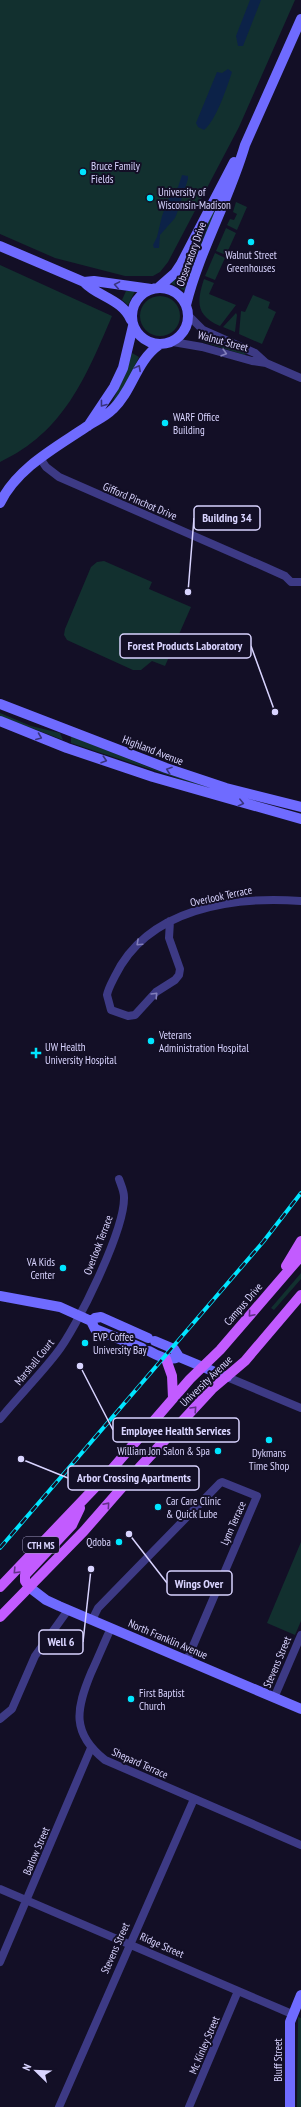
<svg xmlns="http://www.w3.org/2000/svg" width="301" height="2107" viewBox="0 0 301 2107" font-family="'PT Sans Narrow',sans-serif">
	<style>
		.green { fill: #12302f }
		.water { fill: #0c2248 }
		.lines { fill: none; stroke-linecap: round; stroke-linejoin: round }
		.street { stroke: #3d3a85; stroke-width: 8 }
		.secondary { stroke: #6f6bff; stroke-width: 10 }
		.primary { stroke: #c25bff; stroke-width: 10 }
		.rail-casing { stroke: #00e5ff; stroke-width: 4 }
		.rail { stroke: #130f26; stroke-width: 2.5; stroke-dasharray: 8; stroke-linecap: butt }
		.oneway { stroke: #38347d }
		.oneway2 { stroke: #837fbc }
		.oneway3 { stroke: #623188 }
		.poi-dot { fill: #00e5ff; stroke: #130f26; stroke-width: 1.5 }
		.labels { text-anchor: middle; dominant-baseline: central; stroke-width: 4; stroke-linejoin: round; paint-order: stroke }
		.shield { fill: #130f26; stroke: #9e99be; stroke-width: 1 }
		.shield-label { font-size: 10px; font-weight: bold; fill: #d9d4ff }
		.poi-label { font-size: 11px; fill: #d9d4ff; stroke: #130f26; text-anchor: start }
		.street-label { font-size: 11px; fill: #d9d4ff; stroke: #130f26 }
		.leader { fill: none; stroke: #d9d4ff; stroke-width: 1.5 }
		.callout-dot { fill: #d9d4ff; stroke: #130f26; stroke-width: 1.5 }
		.callout { fill: #130f26; stroke: #d9d4ff; stroke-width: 1.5 }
		.callout-label { font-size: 12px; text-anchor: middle; font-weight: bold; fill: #d9d4ff }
	</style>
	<rect width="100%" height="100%" fill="#130f26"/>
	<path class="green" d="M 0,0 L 295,0 L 239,127 L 168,262 L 160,272 L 153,276 L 125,276 L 55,258 L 0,234 Z
		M 236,202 L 247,207 L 237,230 L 227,225 L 230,219 L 234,220 L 237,214 L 233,212 Z
		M 215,208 L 217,208 L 189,278 L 180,274 Z
		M 226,228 L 236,233 L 226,255 L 216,251 Z
		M 215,253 L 225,258 L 215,280 L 205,276 Z
		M 0,265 L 112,316 C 86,377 64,432 0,462 Z
		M 177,277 L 187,283 L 185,291 L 171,283 Z
		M 204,279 L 214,283 L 209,294 L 236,305 L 220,326 C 195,315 197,301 204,279 Z
		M 126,291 L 135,291 L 128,305 L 122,300 Z
		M 253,295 L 270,302 L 268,308 L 276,312 L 262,344 L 239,334 L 241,311 L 245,312 Z
		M140 316a20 20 0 1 1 40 0a20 20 0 1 1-40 0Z
		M 236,313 L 237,315 L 235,332 L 223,327 Z
		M 203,334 L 246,353 L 245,355 L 200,341 Z
		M 132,353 L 139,357 L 127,383 L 113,403 L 112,402 L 125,375 Z
		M 104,561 L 152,582 L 149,589 L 191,607 L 165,666 L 152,661 L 141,670 L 133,670 L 67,640 L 64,635 L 65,629 L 91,567 L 97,562 Z
		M 0,713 L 31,726 L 60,733 L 63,740 L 0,716 Z
		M 71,736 L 156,770 L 208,787 L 207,788 L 71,743 Z
		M 301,1273 L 301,1279 L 274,1310 L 271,1308 Z
		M 301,1542 L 301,1621 L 295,1635 L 267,1623 Z
		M 298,2017 L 301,2018 L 301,2107 L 297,2107 Z"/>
	<path class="water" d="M 250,0 L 261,0 L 243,46 L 238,46 L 236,36 Z
		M 228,69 L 232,72 C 227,87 216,121 204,130 L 198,127 L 196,123 L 217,72 L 222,73 Z
		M 182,175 L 188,176 L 188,179 L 177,213 L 175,218 L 160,235 L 159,248 L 154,248 L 153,245 L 157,237 L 162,216 L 169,198 L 178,187 Z"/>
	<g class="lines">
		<path class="street" d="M 188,315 L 203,330 L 255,353 L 266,363
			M 173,342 L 202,347 L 252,361 L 266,363 L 301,378
			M 40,458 L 46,467 L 59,477 L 265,567 L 285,576 L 291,582 L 301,582
			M 170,921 L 169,938 L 180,969 L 179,975 L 175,980 L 156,992 L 135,1015 L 128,1016 L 111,1010 L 107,995 C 108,989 112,982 115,976 C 148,908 233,896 301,901
			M 227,1377 L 301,1408
			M 0,1419 C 18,1397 38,1377 56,1354 C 77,1328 125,1229 124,1197 C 124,1191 121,1185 119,1179
			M 92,1620 L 98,1608 L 220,1483 L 222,1482 L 257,1496 L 187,1660
			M 111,1628 C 104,1643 98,1658 91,1673 C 76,1709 71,1733 105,1760 L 301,1845
			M 274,1698 L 301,1635
			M 0,1719 L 12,1709 L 35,1656 L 68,1610
			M 0,1889 L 292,2014
			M 0,1962 L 91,1748
			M 59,2107 L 194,1799
			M 189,2107 L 238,1991"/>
		<path class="secondary" d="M 0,246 L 84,282 C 98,297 122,299 131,320
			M 84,282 L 94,281 L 151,289
			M 159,287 L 175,273 L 181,264 L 234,162
			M132 316a28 28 0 1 1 56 0a28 28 0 1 1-56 0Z
			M 186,305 C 200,249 229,200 245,145 L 301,19
			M 88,426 L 114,387 L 123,368 L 133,326
			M 0,503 C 17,468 55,448 86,427 C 96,420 104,418 113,409 C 133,390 136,361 159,345
			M 0,704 L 166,768 L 226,788 L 301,807
			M 0,721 L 67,748 L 153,777 L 301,819
			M 0,1296 L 60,1307 L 91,1321 L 95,1329 L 142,1348
			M 91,1321 L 95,1318 L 101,1317 L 148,1338
			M 155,1341 L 174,1349 L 179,1357
			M 149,1351 C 159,1356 168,1362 179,1357 L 227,1377
			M 29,1587 L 46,1600 L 59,1606 L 301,1709
			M 290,2107 L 290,2022 L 301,1995"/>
		<path class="primary" d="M 286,1266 L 301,1241
			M 166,1359 L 172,1376 L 173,1398
			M 0,1587 L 106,1476 L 190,1379 L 220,1350 L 301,1256
			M 29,1587 L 25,1581 L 25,1575 L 72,1525 L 80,1508
			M 0,1617 L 84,1531 L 139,1468 L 212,1389 L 245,1361 L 301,1295"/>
		<defs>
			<path id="rail" d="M 0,1548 L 263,1242 L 301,1193"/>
		</defs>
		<use href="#rail" class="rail-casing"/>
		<use href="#rail" class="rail"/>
	</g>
	<defs><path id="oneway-chevron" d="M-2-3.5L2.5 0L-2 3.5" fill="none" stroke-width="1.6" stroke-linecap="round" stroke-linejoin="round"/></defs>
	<g class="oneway">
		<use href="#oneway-chevron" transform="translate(117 285) rotate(-170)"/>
		<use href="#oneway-chevron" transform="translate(138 368) rotate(-62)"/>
		<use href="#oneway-chevron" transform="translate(103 404) rotate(128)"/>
		<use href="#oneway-chevron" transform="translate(39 737) rotate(22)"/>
		<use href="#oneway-chevron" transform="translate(104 760) rotate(18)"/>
		<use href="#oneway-chevron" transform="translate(169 770) rotate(-161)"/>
		<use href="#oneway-chevron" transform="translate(241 803) rotate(14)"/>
	</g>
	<g class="oneway2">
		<use href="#oneway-chevron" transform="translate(224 353) rotate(16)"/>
		<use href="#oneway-chevron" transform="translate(139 943) rotate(137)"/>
		<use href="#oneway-chevron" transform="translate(155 995) rotate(-46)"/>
	</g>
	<g class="oneway3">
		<use href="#oneway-chevron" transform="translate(251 1314) rotate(131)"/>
		<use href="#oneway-chevron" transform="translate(194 1409) rotate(-47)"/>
		<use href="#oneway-chevron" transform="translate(107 1505) rotate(-49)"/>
		<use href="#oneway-chevron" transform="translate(16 1571) rotate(134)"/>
	</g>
	<g class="poi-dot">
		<circle cx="83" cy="172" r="4"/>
		<circle cx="150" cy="198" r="4"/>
		<circle cx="251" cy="242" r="4"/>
		<circle cx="165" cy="423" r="4"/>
		<circle cx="151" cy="1041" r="4"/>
		<path d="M34 1047h4v4h4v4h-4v4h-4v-4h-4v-4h4z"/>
		<circle cx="63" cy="1268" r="4"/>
		<circle cx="85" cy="1343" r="4"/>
		<circle cx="269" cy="1440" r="4"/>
		<circle cx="218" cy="1451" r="4"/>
		<circle cx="158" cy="1507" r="4"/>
		<circle cx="119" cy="1542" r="4"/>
		<circle cx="131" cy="1699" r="4"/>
	</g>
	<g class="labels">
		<rect class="shield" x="23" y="1537" width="36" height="16" rx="3"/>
		<g class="shield-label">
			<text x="41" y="1545">CTH MS</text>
		</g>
		<g class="poi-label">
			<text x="91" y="166">Bruce Family<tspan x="91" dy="13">Fields</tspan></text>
			<text x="158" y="192">University of<tspan x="158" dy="13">Wisconsin-Madison</tspan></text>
			<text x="251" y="255" text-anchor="middle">Walnut Street<tspan x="251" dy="13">Greenhouses</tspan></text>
			<text x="173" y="417">WARF Office<tspan x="173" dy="13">Building</tspan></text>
			<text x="159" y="1035">Veterans<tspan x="159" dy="13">Administration Hospital</tspan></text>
			<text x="45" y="1047">UW Health<tspan x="45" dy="13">University Hospital</tspan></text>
			<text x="55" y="1262" text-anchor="end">VA Kids<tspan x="55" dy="13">Center</tspan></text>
			<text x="93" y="1337">EVP Coffee<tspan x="93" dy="13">University Bay</tspan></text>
			<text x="210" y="1451" text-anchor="end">William Jon Salon &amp; Spa</text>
			<text x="269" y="1453" text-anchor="middle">Dykmans<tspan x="269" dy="13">Time Shop</tspan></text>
			<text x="166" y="1501">Car Care Clinic<tspan x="166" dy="13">&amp; Quick Lube</tspan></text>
			<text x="111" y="1542" text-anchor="end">Qdoba</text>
			<text x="139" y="1693">First Baptist<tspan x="139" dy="13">Church</tspan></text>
		</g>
		<g class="street-label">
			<text transform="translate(191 254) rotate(-70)">Observatory Drive</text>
			<text transform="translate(223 341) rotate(15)">Walnut Street</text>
			<text transform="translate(140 501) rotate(23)">Gifford Pinchot Drive</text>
			<text transform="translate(153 750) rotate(21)">Highland Avenue</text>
			<text transform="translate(221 896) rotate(-12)">Overlook Terrace</text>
			<text transform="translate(98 1245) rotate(-69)">Overlook Terrace</text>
			<text transform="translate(243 1304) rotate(-49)">Campus Drive</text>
			<text transform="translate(34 1362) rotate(-51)">Marshall Court</text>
			<text transform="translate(206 1381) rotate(-44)">University Avenue</text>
			<text transform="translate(233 1523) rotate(-66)">Lynn Terrace</text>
			<text transform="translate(168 1639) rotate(23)">North Franklin Avenue</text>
			<text transform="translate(277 1662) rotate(-67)">Stevens Street</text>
			<text transform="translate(140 1763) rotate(24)">Shepard Terrace</text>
			<text transform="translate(36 1851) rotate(-67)">Barlow Street</text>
			<text transform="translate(162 1945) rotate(24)">Ridge Street</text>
			<text transform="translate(115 1948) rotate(-66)">Stevens Street</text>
			<text transform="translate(204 2045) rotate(-67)">Mc Kinley Street</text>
			<text transform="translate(278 2060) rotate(-90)">Bluff Street</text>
		</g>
	</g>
	<path class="leader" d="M188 592L194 518M275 712L251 646M80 1366L113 1430M21 1459L68 1478M129 1534L167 1583M91 1569L83 1642"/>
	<g class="callout-dot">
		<circle cx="188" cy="592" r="4"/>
		<circle cx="275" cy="712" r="4"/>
		<circle cx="80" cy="1366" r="4"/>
		<circle cx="21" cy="1459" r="4"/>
		<circle cx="129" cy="1534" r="4"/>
		<circle cx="91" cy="1569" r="4"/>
	</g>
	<g class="callout">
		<rect x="194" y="506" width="66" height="24" rx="4"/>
		<rect x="120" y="634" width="131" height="24" rx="4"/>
		<rect x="113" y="1418" width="126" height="24" rx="4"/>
		<rect x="68" y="1466" width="131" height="24" rx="4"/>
		<rect x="167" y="1571" width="65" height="24" rx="4"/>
		<rect x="39" y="1630" width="44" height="24" rx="4"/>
	</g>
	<g class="callout-label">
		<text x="227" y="522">Building 34</text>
		<text x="185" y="650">Forest Products Laboratory</text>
		<text x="176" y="1435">Employee Health Services</text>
		<text x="134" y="1482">Arbor Crossing Apartments</text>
		<text x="199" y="1588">Wings Over</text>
		<text x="61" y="1646">Well 6</text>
	</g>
	<g transform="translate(36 2071) rotate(293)" stroke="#130f26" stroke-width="3" paint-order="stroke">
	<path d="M0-3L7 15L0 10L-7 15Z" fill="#d9d4ff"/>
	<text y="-6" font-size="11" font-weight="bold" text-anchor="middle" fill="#d9d4ff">N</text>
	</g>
</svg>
